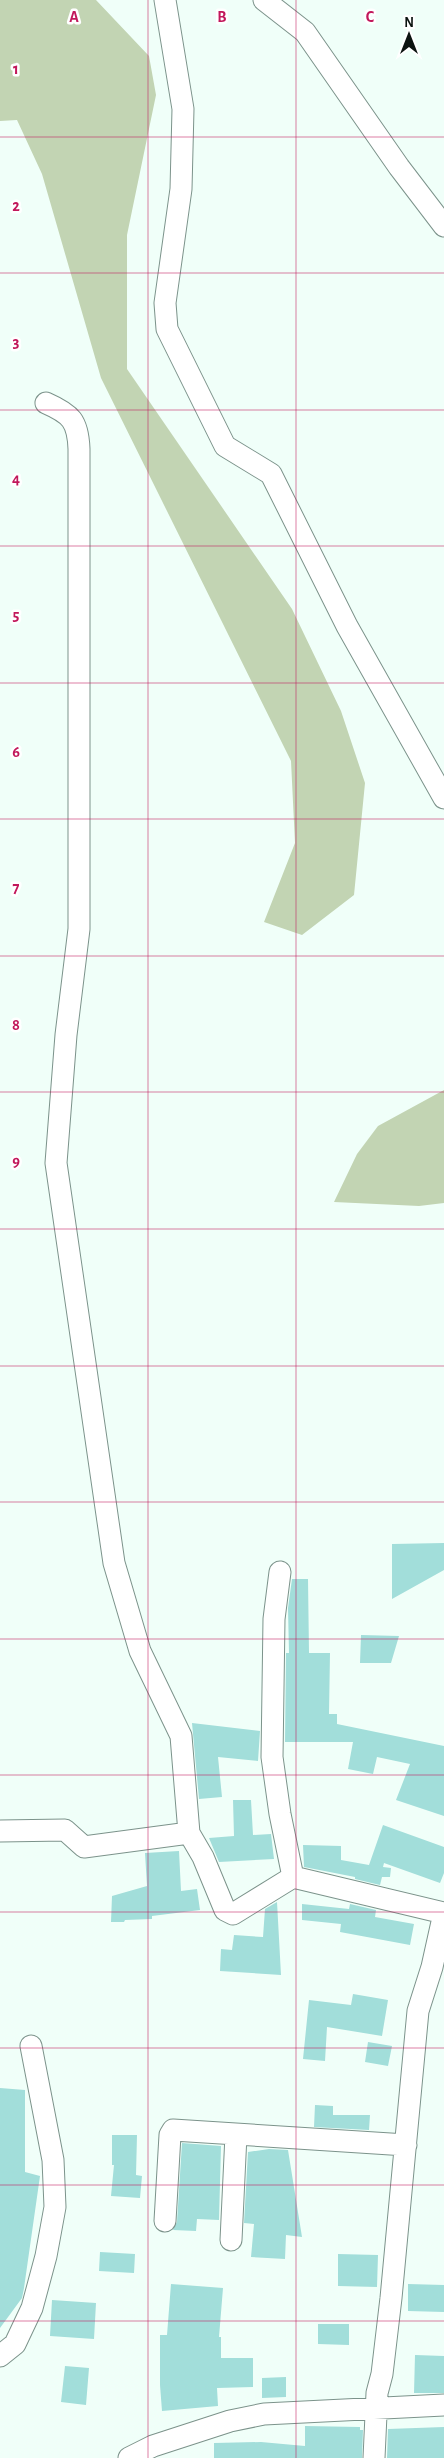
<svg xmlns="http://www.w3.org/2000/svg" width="444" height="2458" viewBox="0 0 444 2458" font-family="'Alegreya Sans',sans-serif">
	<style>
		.green { fill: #c2d4b3 }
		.building { fill: #a2deda }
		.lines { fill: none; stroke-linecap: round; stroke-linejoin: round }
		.minor-casing { stroke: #7c938b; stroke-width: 23 }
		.minor { stroke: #fff; stroke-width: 21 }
		.grid { fill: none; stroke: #c2185b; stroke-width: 1; stroke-opacity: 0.55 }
		.grid-label { font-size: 16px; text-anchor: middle; font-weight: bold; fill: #c2185b; stroke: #fff; stroke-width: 5; stroke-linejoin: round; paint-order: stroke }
	</style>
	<rect width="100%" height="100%" fill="#f0fff9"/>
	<path class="green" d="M 0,0 L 96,0 L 149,56 L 156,95 L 127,235 L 127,369 L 292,609 L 341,711 L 365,783 L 354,895 L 302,935 L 264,922 L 295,843 L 291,761 L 101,378 L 42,174 L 17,120 L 0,121 Z
		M 444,1090 L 444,1203 L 419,1206 L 334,1202 L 357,1154 L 378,1126 Z"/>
	<path class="building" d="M 444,1543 L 444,1570 L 392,1599 L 392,1544 Z
		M 292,1579 L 308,1579 L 309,1653 L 330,1653 L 329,1714 L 337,1714 L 337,1724 L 444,1746 L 444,1816 L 396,1800 L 410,1764 L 377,1757 L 373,1774 L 348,1769 L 353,1742 L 285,1742 L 286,1653 L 289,1653 L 288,1608 Z
		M 361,1635 L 399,1636 L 391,1663 L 360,1663 Z
		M 192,1723 L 260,1731 L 258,1761 L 218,1757 L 222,1797 L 199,1799 Z
		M 233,1800 L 251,1800 L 253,1835 L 271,1834 L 274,1859 L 219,1862 L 209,1838 L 234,1836 Z
		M 383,1825 L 444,1847 L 444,1873 L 440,1883 L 384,1863 L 383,1867 L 391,1868 L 390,1877 L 382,1877 L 380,1885 L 355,1879 L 355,1877 L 304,1867 L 303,1845 L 341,1846 L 341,1860 L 369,1865 Z
		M 179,1851 L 181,1891 L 197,1889 L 200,1910 L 152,1916 L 152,1919 L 125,1920 L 124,1922 L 111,1922 L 112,1896 L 147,1886 L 145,1853 Z
		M 277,1902 L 281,1975 L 220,1971 L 221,1949 L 232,1950 L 234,1935 L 263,1937 L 265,1909 Z
		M 302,1904 L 349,1909 L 350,1904 L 376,1910 L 375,1917 L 414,1924 L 410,1945 L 340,1932 L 341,1924 L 302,1920 Z
		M 353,1994 L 388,2000 L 382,2036 L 327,2027 L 325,2061 L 303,2059 L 309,2000 L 351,2005 Z
		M 368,2042 L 392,2046 L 388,2066 L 365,2062 Z
		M 0,2088 L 25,2090 L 25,2172 L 40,2176 L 24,2288 L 22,2298 L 0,2328 Z
		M 315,2105 L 333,2106 L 333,2115 L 370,2115 L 369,2130 L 314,2127 Z
		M 112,2135 L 137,2135 L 136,2175 L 142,2176 L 140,2198 L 111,2196 L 114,2165 L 112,2165 Z
		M 182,2143 L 221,2146 L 219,2220 L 197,2219 L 196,2231 L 173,2230 L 177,2222 Z
		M 269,2149 L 288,2150 L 302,2237 L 286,2235 L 285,2259 L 251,2257 L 254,2224 L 244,2223 L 248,2152 Z
		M 100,2252 L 135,2254 L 134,2273 L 99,2271 Z
		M 338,2254 L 378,2255 L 377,2287 L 338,2286 Z
		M 171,2284 L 223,2288 L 219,2337 L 221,2337 L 221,2358 L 253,2358 L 253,2387 L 217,2388 L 218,2406 L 162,2411 L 160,2385 L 160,2335 L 167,2335 Z
		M 408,2284 L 444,2285 L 444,2312 L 408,2311 Z
		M 52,2300 L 96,2303 L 94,2339 L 50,2336 Z
		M 318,2324 L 349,2324 L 349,2345 L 318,2344 Z
		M 415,2355 L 444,2356 L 444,2393 L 414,2393 Z
		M 65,2366 L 89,2368 L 86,2405 L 61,2402 Z
		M 286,2377 L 286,2397 L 262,2398 L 262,2378 Z
		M 305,2426 L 360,2427 L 360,2430 L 363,2430 L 362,2458 L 214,2458 L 214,2443 L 261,2442 L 305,2446 Z
		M 444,2427 L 444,2458 L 387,2458 L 388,2429 Z"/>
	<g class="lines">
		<defs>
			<path id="minor" d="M 165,0 L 183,109 L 181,189 L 165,303 L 167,329 L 225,446 L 271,474 L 347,626 L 444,798
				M 264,0 L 305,32 L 399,167 L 444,226
				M 46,403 C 71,414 78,421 79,449 L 79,929 L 66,1035 L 56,1163 L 114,1563 L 140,1651 L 181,1736 L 189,1833 L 203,1857 L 225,1910 L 233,1914 L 293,1877 L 444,1913 L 432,1967 L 418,2011 L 391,2298 L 382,2374 L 377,2393 L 374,2458
				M 280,1572 L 274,1619 L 272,1757 L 280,1814 L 293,1877
				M 0,1831 L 65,1830 L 84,1847 L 189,1833
				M 165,2221 L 170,2135 L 173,2130 L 406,2145
				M 231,2240 L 236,2135
				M 0,2356 L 15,2344 L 32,2308 L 46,2256 L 55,2207 L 53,2160 L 31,2046
				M 129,2458 L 153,2446 L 230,2421 L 264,2414 L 444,2405"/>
		</defs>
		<use href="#minor" class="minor-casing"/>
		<use href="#minor" class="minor"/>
	</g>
	<path class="grid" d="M 148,0 L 148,2458M 296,0 L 296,2458M 0,137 L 444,137M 0,273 L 444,273M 0,410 L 444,410M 0,546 L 444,546M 0,683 L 444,683M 0,819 L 444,819M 0,956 L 444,956M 0,1092 L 444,1092M 0,1229 L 444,1229M 0,1366 L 444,1366M 0,1502 L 444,1502M 0,1639 L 444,1639M 0,1775 L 444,1775M 0,1912 L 444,1912M 0,2048 L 444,2048M 0,2185 L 444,2185M 0,2321 L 444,2321"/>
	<g class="grid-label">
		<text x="74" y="22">A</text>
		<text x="222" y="22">B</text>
		<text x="370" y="22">C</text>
		<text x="16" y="74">1</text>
		<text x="16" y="211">2</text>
		<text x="16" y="347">3</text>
		<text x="16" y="484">4</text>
		<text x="16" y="620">5</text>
		<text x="16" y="757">6</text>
		<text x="16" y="893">7</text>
		<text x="16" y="1030">8</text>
		<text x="16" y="1166">9</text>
	</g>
	<g transform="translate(409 35)" stroke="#ffffff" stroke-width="4" paint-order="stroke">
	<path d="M0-4L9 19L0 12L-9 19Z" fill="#0c1411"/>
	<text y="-8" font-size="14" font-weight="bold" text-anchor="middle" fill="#0c1411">N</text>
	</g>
</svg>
